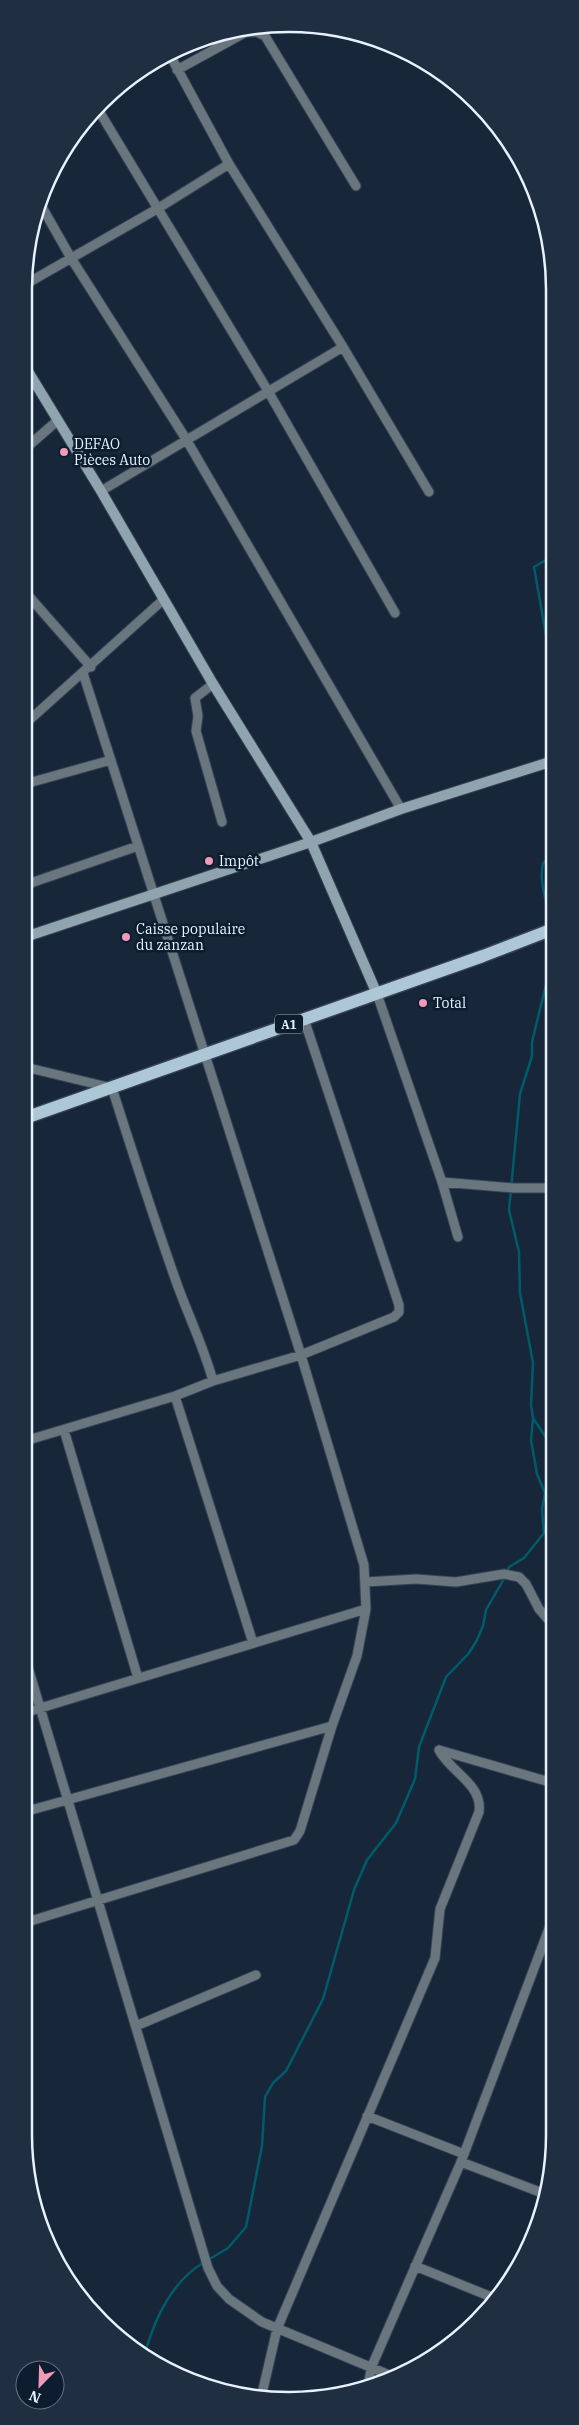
<svg xmlns="http://www.w3.org/2000/svg" width="579" height="2425" viewBox="0 0 579 2425" font-family="'IBM Plex Serif',serif">
	<style>
		.lines { fill: none; stroke-linecap: round; stroke-linejoin: round }
		.stream { stroke: #005c6a; stroke-width: 2.5 }
		.street-casing { stroke: #344355; stroke-width: 11 }
		.secondary-casing { stroke: #344355; stroke-width: 12 }
		.primary-casing { stroke: #344355; stroke-width: 15 }
		.street { stroke: #69767d; stroke-width: 9 }
		.secondary { stroke: #90a4af; stroke-width: 10 }
		.primary { stroke: #adc7d6; stroke-width: 12 }
		.poi-dot { fill: #ef9ab8; stroke: #0d1d2f; stroke-width: 2 }
		.labels { text-anchor: middle; dominant-baseline: central; stroke-width: 5; stroke-linejoin: round; paint-order: stroke }
		.shield { fill: #0d1d2f; stroke: #a6b2c1; stroke-width: 1 }
		.shield-label { font-size: 12px; font-weight: bold; fill: #e8f2ff }
		.poi-label { font-size: 14px; fill: #e8f2ff; stroke: #0d1d2f; text-anchor: start }
		.rim { fill: none; stroke: #e8f2ff; stroke-width: 2.5 }
	</style>
	<rect width="100%" height="100%" fill="#172639"/>
	<g class="lines">
		<path class="stream" d="M 553,675 L 534,567 L 546,560 L 553,560
			M 550,925 C 549,904 538,884 543,863 L 553,856
			M 533,1418 L 553,1448
			M 507,1572 L 509,1567 L 524,1558 L 544,1533 L 542,1509 L 545,1493 L 537,1474 L 531,1440 L 533,1418 L 531,1405 L 533,1363 L 520,1293 L 519,1252 L 509,1210 L 520,1094 L 532,1056 L 532,1042 L 552,960 L 550,933
			M 208,2260 L 228,2248 L 246,2227 L 262,2146 L 265,2097 L 273,2083 L 286,2071 L 323,1999 L 354,1890 L 367,1860 L 396,1823 L 415,1779 L 419,1747 L 446,1677 L 469,1653 L 477,1640 L 483,1626 L 486,1610 L 505,1577
			M 145,2353 C 155,2318 171,2282 203,2263"/>
		<defs>
			<path id="street" d="M 171,57 L 229,164
				M 177,70 L 246,32 L 257,32 L 265,36 L 356,186
				M 99,111 L 268,391 L 395,613
				M 42,207 L 71,258 L 186,439 L 401,809
				M 26,284 L 157,209 L 229,164 L 343,347 L 101,491
				M 343,347 L 429,492
				M 26,448 L 57,421
				M 26,593 L 91,667
				M 213,684 L 195,698 L 198,716 L 196,731 L 222,822
				M 25,724 L 164,599
				M 25,784 L 111,760
				M 25,885 L 138,846
				M 377,994 L 442,1182 L 458,1237
				M 25,1067 L 112,1088 C 133,1154 154,1219 177,1284 C 189,1317 204,1348 213,1381
				M 442,1182 L 514,1188 L 553,1188
				M 175,1396 L 253,1643
				M 64,1430 L 138,1678
				M 25,1441 L 175,1396 L 213,1381 L 301,1355 L 394,1317 L 399,1312 L 399,1305 L 304,1019
				M 365,1582 L 416,1579 L 456,1582 L 504,1574 L 519,1577 L 526,1584 L 539,1609 L 553,1625
				M 24,1654 L 208,2268 L 217,2286 L 229,2299 L 262,2322 L 394,2377
				M 24,1713 L 366,1609
				M 439,1750 L 553,1783
				M 24,1812 L 332,1726 L 357,1656 L 366,1609 L 364,1565 L 301,1355 L 83,673
				M 24,1923 L 294,1840 L 300,1831 L 332,1726
				M 136,2026 L 256,1975
				M 367,2116 L 464,2154
				M 461,2162 L 545,2194
				M 415,2266 L 494,2298
				M 368,2388 L 371,2368 L 461,2162 L 553,1918
				M 261,2398 L 277,2329 L 435,1958 L 440,1909 L 479,1812 C 483,1784 450,1772 439,1750"/>
			<path id="secondary" d="M 26,368 L 101,491 L 213,684 L 311,842 L 377,994
				M 25,937 L 311,842 L 401,809 L 553,761"/>
			<path id="primary" d="M 25,1118 L 483,956 L 553,929"/>
		</defs>
		<use href="#street" class="street-casing"/>
		<use href="#secondary" class="secondary-casing"/>
		<use href="#primary" class="primary-casing"/>
		<use href="#street" class="street"/>
		<use href="#secondary" class="secondary"/>
		<use href="#primary" class="primary"/>
	</g>
	<g class="poi-dot">
		<circle cx="64" cy="452" r="5"/>
		<circle cx="209" cy="861" r="5"/>
		<circle cx="126" cy="937" r="5"/>
		<circle cx="423" cy="1003" r="5"/>
	</g>
	<g class="labels">
		<rect class="shield" x="275" y="1014.5" width="28" height="19" rx="4"/>
		<g class="shield-label">
			<text x="289" y="1024">A1</text>
		</g>
		<g class="poi-label">
			<text x="74" y="444">DEFAO<tspan x="74" dy="16">Pièces Auto</tspan></text>
			<text x="219" y="861">Impôt</text>
			<text x="136" y="929">Caisse populaire<tspan x="136" dy="16">du zanzan</tspan></text>
			<text x="433" y="1003">Total</text>
		</g>
	</g>
	<path d="M0 0H579V2425H0ZM289 32H289A257 257 0 0 1 546 289V2135A257 257 0 0 1 289 2392H289A257 257 0 0 1 32 2135V289A257 257 0 0 1 289 32Z" fill="#1f2e40" fill-rule="evenodd"/>
	<path class="rim" d="M289 32H289A257 257 0 0 1 546 289V2135A257 257 0 0 1 289 2392H289A257 257 0 0 1 32 2135V289A257 257 0 0 1 289 32Z"/>
	<g transform="translate(40 2385) rotate(203)"><circle r="24" fill="#0d1d2f" stroke="#657282"/>
	<path d="M0-4L9 19L0 12L-9 19Z" fill="#ef9ab8"/>
	<text y="-8" font-size="14" font-weight="bold" text-anchor="middle" fill="#e8f2ff">N</text>
	</g>
</svg>
